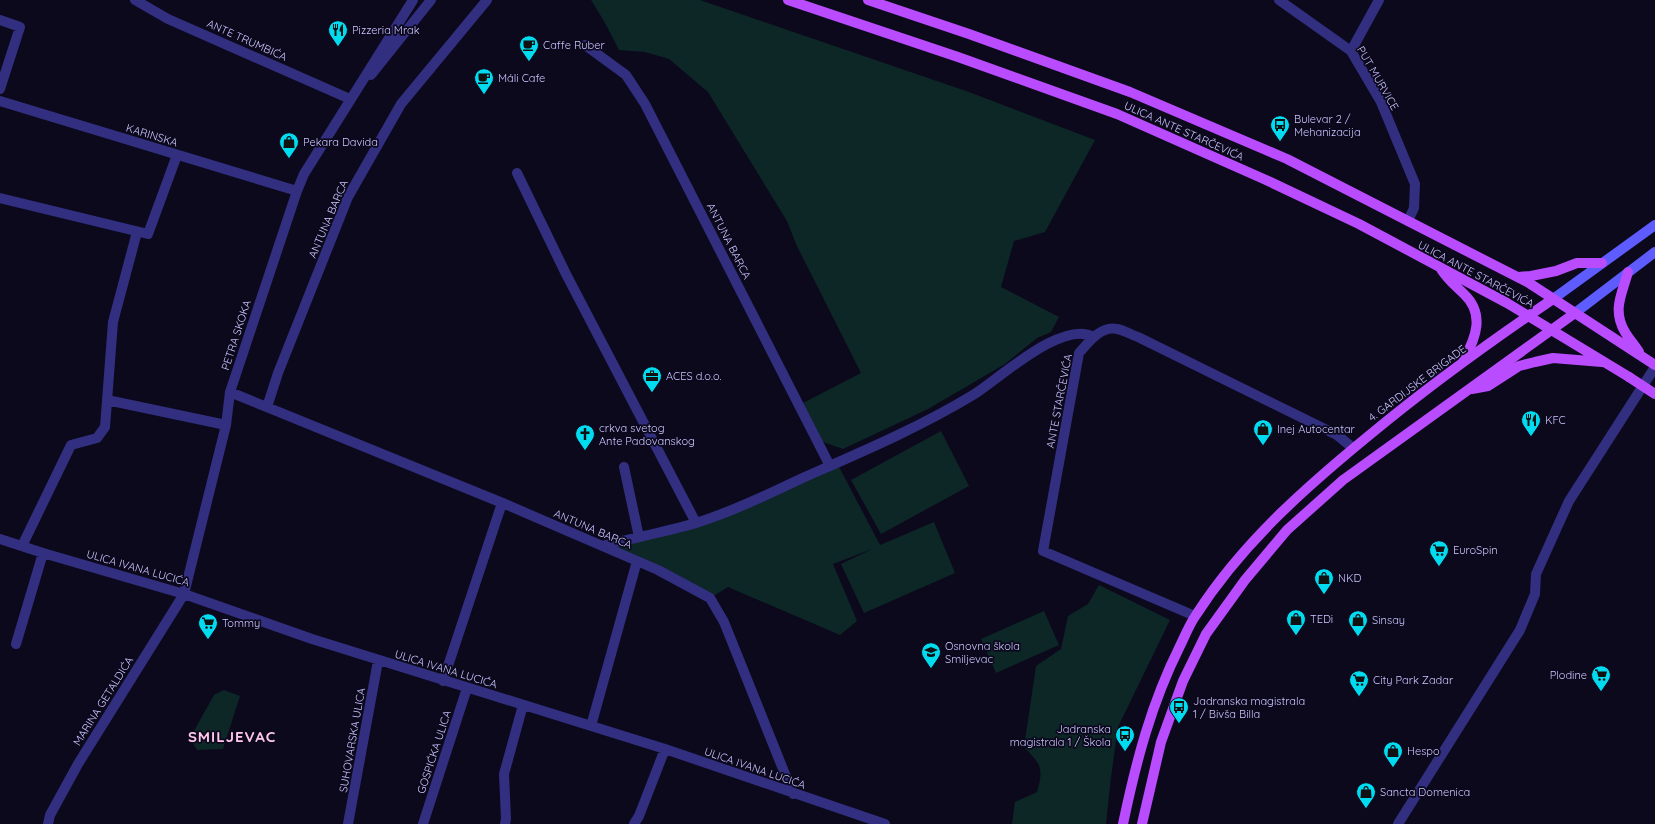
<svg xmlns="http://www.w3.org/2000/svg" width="1655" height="824" viewBox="0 0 1655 824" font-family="Quicksand,sans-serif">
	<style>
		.green { fill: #0c2726 }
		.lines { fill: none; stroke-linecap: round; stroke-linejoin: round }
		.street { stroke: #322f80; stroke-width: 10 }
		.secondary { stroke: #5e5cff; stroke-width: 10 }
		.primary { stroke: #ba4cff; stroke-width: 10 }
		.primary-bridge { stroke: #ba4cff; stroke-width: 10 }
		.labels { text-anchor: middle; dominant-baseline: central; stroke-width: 3.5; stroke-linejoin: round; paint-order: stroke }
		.poi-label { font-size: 11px; fill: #cbc5ff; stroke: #0c091d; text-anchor: start }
		.street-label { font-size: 11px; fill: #cbc5ff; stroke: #0c091d }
		.district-label { font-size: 15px; font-weight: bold; letter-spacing: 1px; fill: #ffc7eb; stroke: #0c091d }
	</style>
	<rect width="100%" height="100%" fill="#0c091d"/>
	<path class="green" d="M 591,0 L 700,0 L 969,92 L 1095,140 L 1045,232 L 1014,241 L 1001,287 L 1059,317 L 1051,332 L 1037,338 L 1005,364 L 928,409 L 843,449 L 823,442 L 803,403 L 861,373 L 796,244 L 787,221 L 708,92 L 669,59 L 645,52 L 619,50 L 604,21 Z
		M 941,431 L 969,486 L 881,534 L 851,480 Z
		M 837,463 L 880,545 L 934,522 L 955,573 L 864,613 L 841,564 L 872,549 L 833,564 L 857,621 L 840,635 L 728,587 L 710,598 L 602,546 L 696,523 Z
		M 1099,585 L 1170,620 L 1118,727 L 1111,777 L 1106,824 L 1012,824 L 1015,802 L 1037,792 C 1044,767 1041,765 1024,747 L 1036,666 L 1061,649 L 1068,616 L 1088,604 Z
		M 1044,611 L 1059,645 L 996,673 L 981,639 Z
		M 224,690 L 240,696 L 223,749 L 197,750 L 190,738 L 214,695 Z"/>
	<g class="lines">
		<path class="street" d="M 135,0 L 168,19 L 350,99
			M 1279,0 L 1351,51 L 1381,102 L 1415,184 L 1414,208 L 1408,221
			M 0,20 L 20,27 L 0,89
			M 585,45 L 626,75 L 645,104 L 830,466
			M 1351,51 L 1379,0
			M 371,75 L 431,0
			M 0,101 L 297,191
			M 517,173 L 566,274 L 696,523
			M 0,198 L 148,234 L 177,155
			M 230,392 L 505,504 L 658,570 L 710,598 L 724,622 L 793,794
			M 107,400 L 226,425
			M 267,407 L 278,373 L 348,197 L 401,104 L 487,0
			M 624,467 L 639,537
			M 0,539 L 43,553 L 184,594 L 312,639 L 665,749 L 885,824
			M 22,546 L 71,445 L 97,438 L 105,427 L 113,322 L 137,232
			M 602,546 C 633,538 665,532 696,523 C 734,511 771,493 807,476 C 864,451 920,427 973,395 C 999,379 1062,319 1094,337
			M 1195,616 L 1043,551 L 1079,353 C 1088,343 1101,325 1117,329 C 1124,330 1131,335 1138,337 L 1337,435 L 1353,448
			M 16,644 L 43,553
			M 443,681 L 502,503
			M 591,726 L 637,561
			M 48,824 L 50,815 L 78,764 L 184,594 L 226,425 L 230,392 L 297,191 L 304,174 L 413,0
			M 348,824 L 378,661
			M 423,824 L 467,688
			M 505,824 L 506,819 L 504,774 L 523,705
			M 634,824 L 639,816 L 665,749
			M 1398,824 L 1520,630 L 1535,594 L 1536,574 L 1569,501 L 1655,367"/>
		<path class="secondary" d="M 1553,299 L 1655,225
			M 1575,313 L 1655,252"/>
		<path class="primary" d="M 788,0 L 958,57 L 1117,114 L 1266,180 L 1359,224 L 1507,303 L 1629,377
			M 868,0 L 969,34 L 1130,92 L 1287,159 L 1529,283 L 1655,365
			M 1441,269 C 1448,280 1455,285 1464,294 C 1485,314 1476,338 1464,359
			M 1628,272 C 1622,294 1612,310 1625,332 C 1629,339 1635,345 1639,352
			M 1518,277 L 1531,276 L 1556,271 L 1577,263 L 1602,263
			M 1472,389 L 1488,386 L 1519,366 L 1535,362 L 1553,358 L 1602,362
			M 1123,824 C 1136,762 1151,704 1180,646 C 1185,636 1189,625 1196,615 C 1242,543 1306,487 1372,433 C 1430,385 1491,341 1553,299
			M 1142,824 L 1161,742 L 1183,681 L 1206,634 L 1245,580 L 1287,530 L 1343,480 L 1575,313"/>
		<path class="primary-bridge" d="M 1629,377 L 1655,394"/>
	</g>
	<defs>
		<symbol id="restaurant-pin" viewBox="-11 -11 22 30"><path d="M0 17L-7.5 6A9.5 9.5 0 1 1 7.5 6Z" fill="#00dbf0" stroke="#0c091d"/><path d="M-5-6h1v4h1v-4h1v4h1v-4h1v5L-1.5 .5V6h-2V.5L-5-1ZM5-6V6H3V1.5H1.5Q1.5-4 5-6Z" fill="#111"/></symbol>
		<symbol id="cafe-pin" viewBox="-11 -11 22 30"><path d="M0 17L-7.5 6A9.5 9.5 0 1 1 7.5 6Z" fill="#00dbf0" stroke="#0c091d"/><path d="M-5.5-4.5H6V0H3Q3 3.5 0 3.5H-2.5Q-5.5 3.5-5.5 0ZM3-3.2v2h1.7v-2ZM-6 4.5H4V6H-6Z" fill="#111"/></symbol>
		<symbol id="bus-pin" viewBox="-11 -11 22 30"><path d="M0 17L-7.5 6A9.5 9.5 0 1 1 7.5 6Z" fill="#00dbf0" stroke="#0c091d"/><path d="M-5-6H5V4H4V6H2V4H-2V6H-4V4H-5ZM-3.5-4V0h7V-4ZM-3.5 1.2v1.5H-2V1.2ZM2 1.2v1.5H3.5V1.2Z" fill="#111"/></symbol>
		<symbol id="shop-pin" viewBox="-11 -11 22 30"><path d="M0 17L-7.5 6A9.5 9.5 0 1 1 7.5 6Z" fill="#00dbf0" stroke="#0c091d"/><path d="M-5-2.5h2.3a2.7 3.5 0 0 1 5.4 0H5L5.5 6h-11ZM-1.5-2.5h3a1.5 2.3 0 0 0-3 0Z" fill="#111"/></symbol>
		<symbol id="office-pin" viewBox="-11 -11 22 30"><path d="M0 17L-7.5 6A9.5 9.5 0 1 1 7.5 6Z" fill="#00dbf0" stroke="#0c091d"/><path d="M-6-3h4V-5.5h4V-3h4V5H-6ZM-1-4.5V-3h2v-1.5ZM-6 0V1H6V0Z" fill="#111"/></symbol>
		<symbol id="church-pin" viewBox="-11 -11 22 30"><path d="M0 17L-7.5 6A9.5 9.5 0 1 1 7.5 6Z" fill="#00dbf0" stroke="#0c091d"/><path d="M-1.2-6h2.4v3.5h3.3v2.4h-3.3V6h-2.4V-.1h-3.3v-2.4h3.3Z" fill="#111"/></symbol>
		<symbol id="supermarket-pin" viewBox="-11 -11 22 30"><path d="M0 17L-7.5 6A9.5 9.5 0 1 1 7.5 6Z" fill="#00dbf0" stroke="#0c091d"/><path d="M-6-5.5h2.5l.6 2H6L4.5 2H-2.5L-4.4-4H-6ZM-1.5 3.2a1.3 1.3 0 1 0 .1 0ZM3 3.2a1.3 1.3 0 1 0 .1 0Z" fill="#111"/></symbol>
		<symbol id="school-pin" viewBox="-11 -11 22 30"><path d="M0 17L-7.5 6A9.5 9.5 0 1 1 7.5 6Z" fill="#00dbf0" stroke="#0c091d"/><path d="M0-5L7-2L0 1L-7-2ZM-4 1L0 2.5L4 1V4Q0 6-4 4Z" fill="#111"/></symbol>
	</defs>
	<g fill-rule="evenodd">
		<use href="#restaurant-pin" x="327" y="19" width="22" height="30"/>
		<use href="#cafe-pin" x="518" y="34" width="22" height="30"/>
		<use href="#cafe-pin" x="473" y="67" width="22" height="30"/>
		<use href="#bus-pin" x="1269" y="114" width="22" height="30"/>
		<use href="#shop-pin" x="278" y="131" width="22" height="30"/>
		<use href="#office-pin" x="641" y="365" width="22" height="30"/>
		<use href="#restaurant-pin" x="1520" y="409" width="22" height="30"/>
		<use href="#shop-pin" x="1252" y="418" width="22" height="30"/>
		<use href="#church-pin" x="574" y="423" width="22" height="30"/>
		<use href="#supermarket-pin" x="1428" y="539" width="22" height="30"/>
		<use href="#shop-pin" x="1313" y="567" width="22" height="30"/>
		<use href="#shop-pin" x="1285" y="608" width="22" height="30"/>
		<use href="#shop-pin" x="1347" y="609" width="22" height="30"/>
		<use href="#supermarket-pin" x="197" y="612" width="22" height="30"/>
		<use href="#school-pin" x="920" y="641" width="22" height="30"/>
		<use href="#supermarket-pin" x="1590" y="664" width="22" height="30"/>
		<use href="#supermarket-pin" x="1348" y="669" width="22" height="30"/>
		<use href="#bus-pin" x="1168" y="696" width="22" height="30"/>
		<use href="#bus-pin" x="1114" y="724" width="22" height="30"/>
		<use href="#shop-pin" x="1382" y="740" width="22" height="30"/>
		<use href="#shop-pin" x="1355" y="781" width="22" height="30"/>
	</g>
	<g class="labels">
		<g class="poi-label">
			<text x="352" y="30">Pizzeria Mrak</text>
			<text x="543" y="45">Caffe Ruber</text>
			<text x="498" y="78">Máli Cafe</text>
			<text x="1294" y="119">Bulevar 2 /<tspan x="1294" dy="13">Mehanizacija</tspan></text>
			<text x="303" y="142">Pekara Davida</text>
			<text x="666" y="376">ACES d.o.o.</text>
			<text x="1545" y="420">KFC</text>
			<text x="599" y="428">crkva svetog<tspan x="599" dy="13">Ante Padovanskog</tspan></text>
			<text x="1277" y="429">Inej Autocentar</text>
			<text x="1453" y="550">EuroSpin</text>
			<text x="1338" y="578">NKD</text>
			<text x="1310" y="619">TEDi</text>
			<text x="1372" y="620">Sinsay</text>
			<text x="222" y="623">Tommy</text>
			<text x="945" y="646">Osnovna škola<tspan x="945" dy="13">Smiljevac</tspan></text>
			<text x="1587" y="675" text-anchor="end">Plodine</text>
			<text x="1373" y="680">City Park Zadar</text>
			<text x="1193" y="701">Jadranska magistrala<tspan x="1193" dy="13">1 / Bivša Billa</tspan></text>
			<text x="1111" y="729" text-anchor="end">Jadranska<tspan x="1111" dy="13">magistrala 1 / Škola</tspan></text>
			<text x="1407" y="751">Hespo</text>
			<text x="1380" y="792">Sancta Domenica</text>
		</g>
		<g class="street-label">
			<text transform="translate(247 40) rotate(24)">ANTE TRUMBIĆA</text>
			<text transform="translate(1378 78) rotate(60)">PUT MURVICE</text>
			<text transform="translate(1184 131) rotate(24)">ULICA ANTE STARČEVIĆA</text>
			<text transform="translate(152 135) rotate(17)">KARINSKA</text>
			<text transform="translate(328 219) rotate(-67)">ANTUNA BARCA</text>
			<text transform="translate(729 241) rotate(63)">ANTUNA BARCA</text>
			<text transform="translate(1476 274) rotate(28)">ULICA ANTE STARČEVIĆA</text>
			<text transform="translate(236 335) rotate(-72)">PETRA SKOKA</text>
			<text transform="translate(1417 383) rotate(-37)">4. GARDIJSKE BRIGADE</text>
			<text transform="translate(1059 401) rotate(-79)">ANTE STARČEVIĆA</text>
			<text transform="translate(593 529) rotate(23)">ANTUNA BARCA</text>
			<text transform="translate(138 568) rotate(16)">ULICA IVANA LUCIĆA</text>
			<text transform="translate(446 669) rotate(17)">ULICA IVANA LUCIĆA</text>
			<text transform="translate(103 701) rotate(-58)">MARINA GETALDIĆA</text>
			<text transform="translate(352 740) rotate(-80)">SUHOVARSKA ULICA</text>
			<text transform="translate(434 752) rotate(-72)">GOSPIĆKA ULICA</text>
			<text transform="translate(755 768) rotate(19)">ULICA IVANA LUCIĆA</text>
		</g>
		<g class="district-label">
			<text x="232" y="736">SMILJEVAC</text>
		</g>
	</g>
</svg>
